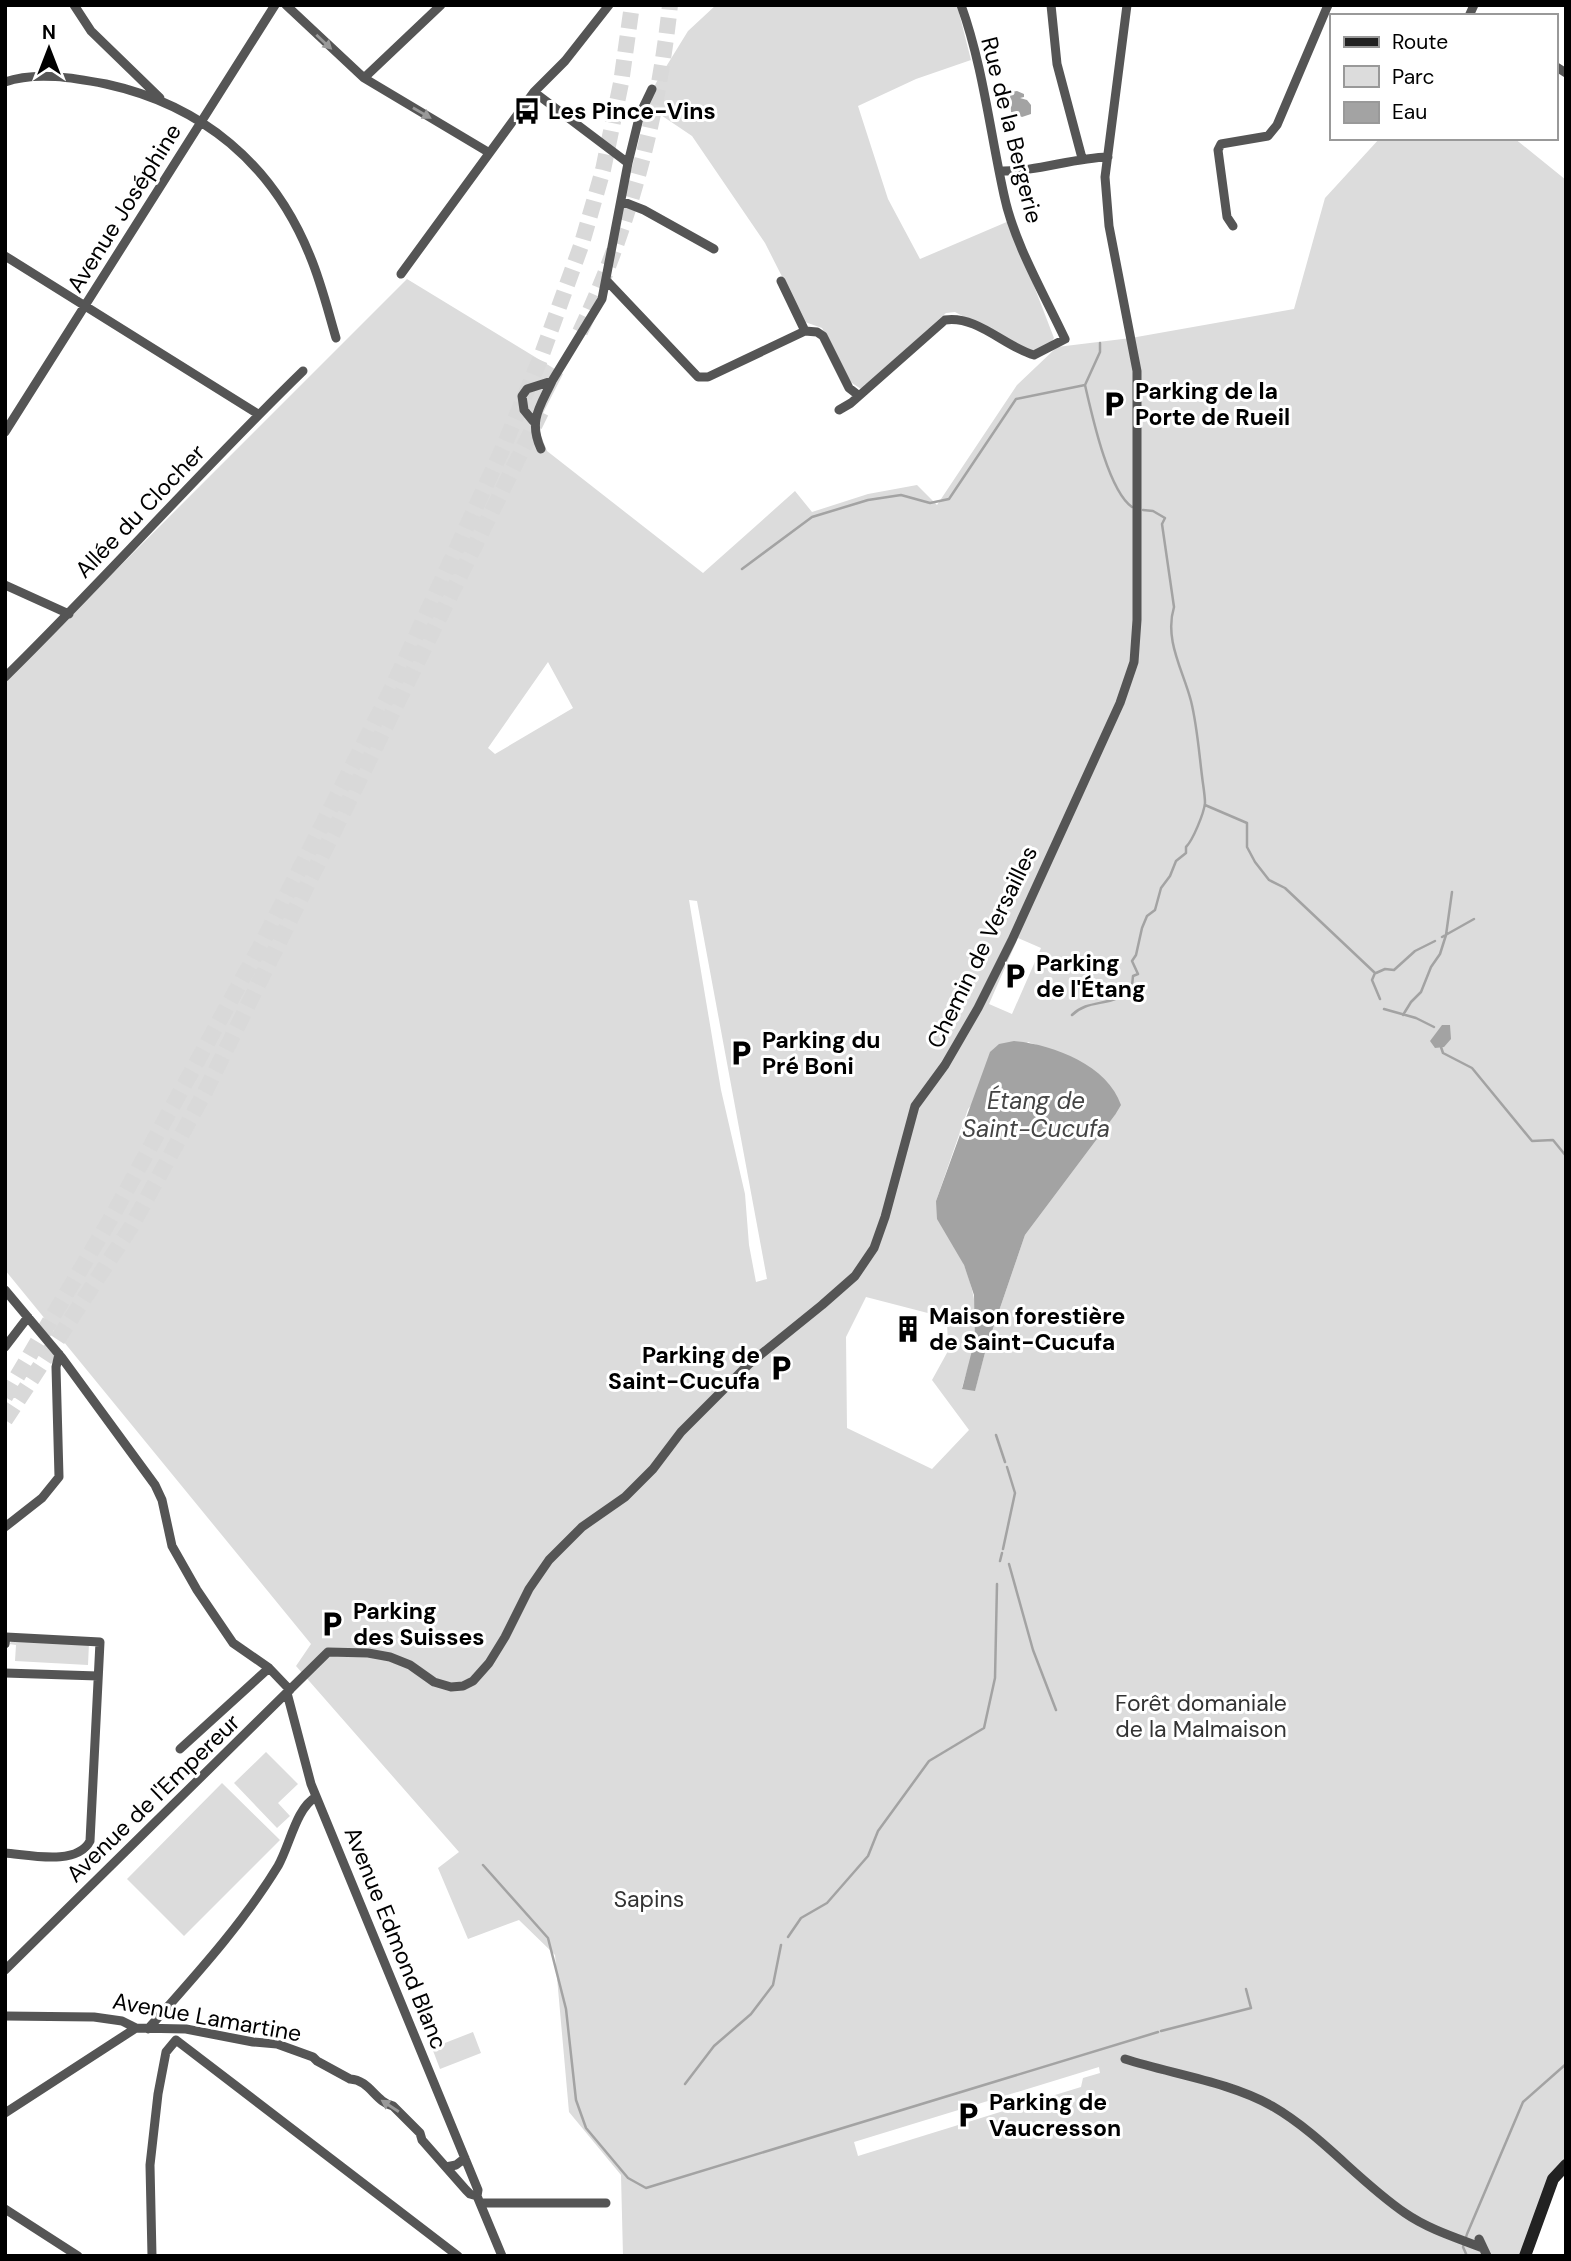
<svg xmlns="http://www.w3.org/2000/svg" width="1571" height="2261" viewBox="0 0 1571 2261" font-family="'DM Sans',sans-serif">
	<style>
		.green { fill: #dcdcdc; fill-rule: evenodd }
		.water { fill: #a3a3a3 }
		.lines { fill: none; stroke-linecap: round; stroke-linejoin: round }
		.stream { stroke: #a3a3a3; stroke-width: 2.5 }
		.highway-tunnel { stroke: #d9d9d9; stroke-width: 16; stroke-dasharray: 16 8; stroke-linecap: butt }
		.street { stroke: #555; stroke-width: 9 }
		.secondary { stroke: #222; stroke-width: 12 }
		.oneway { fill: #999 }
		.labels { text-anchor: middle; dominant-baseline: central; stroke-width: 6; stroke-linejoin: round; paint-order: stroke }
		.poi-label { font-size: 23px; font-weight: bold; fill: #000; stroke: #fff; text-anchor: start }
		.street-label { font-size: 23px; fill: #000; stroke: #fff }
		.park-label { font-size: 23px; fill: #333; stroke: #fff }
		.water-label { font-size: 24px; font-style: italic; fill: #444; stroke: #fff }
	</style>
	<rect width="100%" height="100%" fill="#fff"/>
	<path class="green" d="M 716,5 L 957,5 L 971,60 L 916,79 L 858,106 L 888,199 L 920,259 L 1009,221 L 1054,338 L 1046,349 L 1035,355 L 955,312 L 946,313 L 861,389 L 849,381 L 822,328 L 805,322 L 765,243 L 692,136 L 646,105 L 656,83 L 688,31 Z
		M 1380,138 L 1514,138 L 1566,180 L 1566,2165 L 1521,2256 L 623,2256 L 621,2175 L 569,2112 L 555,1955 L 519,1920 L 468,1939 L 438,1868 L 459,1852 L 296,1666 L 311,1644 L 5,1270 L 5,681 L 407,279 L 563,374 L 537,425 L 547,451 L 703,573 L 795,491 L 812,512 L 868,494 L 917,485 L 937,505 L 1017,385 L 1057,347 L 1131,338 L 1294,309 L 1325,198 ZM 548,662 L 573,708 L 495,754 L 488,748 ZM 689,900 L 697,901 L 767,1279 L 756,1282 L 749,1245 L 745,1194 L 721,1090 ZM 1018,938 L 1041,948 L 1012,1014 L 989,1004 ZM 1028,1042 L 1070,1057 L 1089,1067 L 1115,1115 L 1025,1235 L 986,1349 L 975,1390 L 962,1388 C 966,1373 972,1357 975,1341 C 983,1291 955,1246 936,1201 L 968,1109 ZM 866,1297 L 947,1318 L 948,1351 L 932,1380 L 969,1430 L 932,1469 L 847,1428 L 846,1337 ZM 1099,2067 L 1100,2073 L 1083,2078 L 1081,2087 L 858,2156 L 854,2142 Z
		M 12,1641 L 89,1643 L 88,1665 L 15,1661 L 16,1645 L 9,1644 Z
		M 266,1752 L 298,1784 L 278,1803 L 290,1816 L 277,1828 L 234,1783 Z
		M 222,1783 L 280,1840 L 184,1936 L 127,1879 Z
		M 473,2032 L 481,2053 L 440,2069 L 432,2048 Z"/>
	<path class="water" d="M 1017,91 L 1024,94 L 1024,97 L 1020,98 L 1027,100 L 1031,105 L 1031,114 L 1022,117 L 1011,112 L 1010,94 L 1011,92 Z
		M 1442,1025 L 1450,1025 L 1451,1039 L 1444,1047 L 1435,1048 L 1430,1041 Z
		M 1014,1041 C 1052,1044 1108,1065 1121,1105 L 1115,1115 L 1025,1235 L 986,1349 L 975,1391 L 962,1389 L 975,1339 L 974,1295 L 964,1265 L 937,1219 L 936,1201 L 990,1052 L 999,1044 Z"/>
	<g class="lines">
		<path class="stream" d="M 1100,343 L 1100,352 L 1085,385 C 1092,415 1108,490 1132,507
			M 742,569 L 812,517 L 868,500 L 901,495 L 930,503 L 949,499 L 1016,399 L 1085,385
			M 1205,805 L 1247,823 L 1247,847 L 1255,862 L 1269,880 L 1285,888 L 1375,973 L 1372,980 L 1380,999
			M 1442,937 L 1474,919
			M 1376,973 L 1385,969 L 1394,970 L 1415,951 L 1435,941
			M 1384,1009 L 1416,1018 L 1434,1027
			M 1072,1015 C 1090,997 1115,1009 1132,986 L 1133,976 L 1138,974 L 1132,961 L 1136,955 L 1142,928 L 1147,916 L 1155,910 L 1161,888 L 1170,876 L 1176,861 L 1186,853 L 1186,847 C 1193,840 1204,813 1205,803 C 1205,795 1203,785 1202,776 C 1199,752 1197,725 1191,701 C 1183,670 1164,640 1174,607 L 1162,524 L 1165,518 L 1153,511 L 1143,510
			M 1403,1015 L 1411,1002 L 1421,992 L 1431,967 L 1440,954 L 1446,935 L 1452,892
			M 1440,1044 L 1443,1053 L 1472,1068 L 1532,1141 L 1553,1140 L 1566,1156
			M 996,1435 L 1005,1462
			M 1003,1549 L 1015,1493 L 1007,1467
			M 1000,1561 L 1002,1553
			M 1009,1564 L 1033,1650 L 1056,1710
			M 483,1865 L 548,1938 L 566,2009 L 576,2100 L 586,2128 L 628,2178 L 646,2188 L 1158,2032
			M 788,1937 L 801,1918 L 827,1903 L 868,1856 L 878,1831 L 929,1761 L 984,1728 L 995,1678 L 997,1584
			M 1161,2031 L 1251,2008 L 1246,1989
			M 685,2084 L 714,2046 L 751,2014 L 773,1985 L 781,1945
			M 1467,2256 L 1463,2247 L 1467,2234 L 1523,2102 L 1566,2064"/>
		<path class="highway-tunnel" d="M 580,332 C 629,228 658,119 670,5
			M 5,1397 L 114,1213 L 262,943 L 392,688 L 503,448 L 541,357 L 582,243 L 603,170 L 621,83 L 632,5
			M 5,1420 L 131,1227 L 205,1092 L 541,412"/>
		<path class="street" d="M 74,5 L 91,31 L 160,98
			M 286,5 L 364,78 L 488,152
			M 1051,5 L 1057,64 L 1082,158
			M 1469,16 L 1474,5
			M 1555,66 L 1566,73
			M 364,78 L 441,5
			M 5,82 C 36,71 75,78 106,84 C 202,105 273,164 310,256 C 321,282 328,311 336,338
			M 534,92 L 628,163
			M 1000,171 C 1036,172 1072,158 1108,157
			M 621,201 L 644,210 L 714,249
			M 1233,226 L 1227,217 L 1218,150 L 1221,144 L 1268,136 L 1277,125 L 1328,5
			M 5,256 L 258,414
			M 401,274 L 534,92 L 565,61 L 609,5
			M 607,281 L 698,377 L 708,377 L 805,331 L 817,332 L 823,336 L 849,388 L 858,395
			M 781,281 L 805,331
			M 552,381 L 602,299 L 628,163 L 640,114 L 652,89
			M 839,410 L 851,403 L 945,320 C 977,315 1005,347 1034,355 L 1065,339 C 1044,294 1014,243 1004,195 C 990,132 983,66 961,5
			M 533,421 L 524,410 L 522,396 L 527,389 L 552,381 C 540,407 528,420 541,449
			M 5,432 L 275,5
			M 5,585 L 69,614
			M 5,677 C 107,577 201,470 303,371
			M 5,1290 L 62,1358 L 155,1485 L 162,1500 L 172,1546 L 197,1590 L 233,1643 L 269,1668 L 290,1690
			M 5,1347 L 28,1317
			M 5,1527 L 42,1498 L 59,1477 L 56,1367 L 59,1354
			M 5,1644 L 6,1637 L 100,1642 L 90,1841 C 77,1866 30,1855 5,1853
			M 5,1673 L 98,1676
			M 287,1693 L 311,1784 L 478,2190 L 477,2196 L 502,2256
			M 180,1749 L 269,1668
			M 5,1970 L 328,1652 L 368,1653 L 390,1657 L 410,1665 L 434,1682 L 451,1687 L 463,1686 L 473,1681 L 489,1663 L 505,1637 L 529,1589 L 549,1560 L 582,1527 L 625,1497 L 653,1469 L 681,1432 L 749,1364 L 822,1305 L 855,1276 L 874,1248 L 885,1217 L 915,1106 L 945,1065 L 978,1008 L 1012,940 L 1120,703 L 1134,662 L 1137,620 L 1137,371 L 1109,226 L 1105,177 L 1127,5
			M 5,2016 L 94,2017 L 122,2021 L 136,2028 L 186,2029 L 253,2042 L 277,2044 L 313,2057 L 317,2061 L 350,2079 C 370,2080 375,2102 393,2106 L 420,2133 L 422,2140 L 466,2190 L 470,2194 L 477,2196
			M 148,2029 C 194,1977 242,1925 278,1866 C 290,1845 296,1808 316,1797
			M 176,2040 L 458,2256
			M 1125,2059 C 1172,2074 1230,2082 1272,2106 C 1322,2135 1358,2181 1405,2213 C 1428,2229 1457,2238 1483,2248
			M 5,2113 L 136,2028
			M 446,2167 L 456,2165 L 465,2158
			M 480,2203 L 606,2203
			M 5,2209 L 78,2256
			M 1479,2239 L 1487,2256
			M 152,2256 L 150,2165 L 158,2094 L 166,2052 L 176,2040"/>
		<path class="secondary" d="M 1525,2256 L 1553,2179 L 1566,2165"/>
	</g>
	<defs><path id="oneway-solid" d="M-6-.8H1V-3.2L6.5 0L1 3.2V.8H-6Z" transform="scale(1.75)"/></defs>
	<g class="oneway">
		<use href="#oneway-solid" transform="translate(324 42) rotate(43)"/>
		<use href="#oneway-solid" transform="translate(422 113) rotate(30)"/>
		<use href="#oneway-solid" transform="translate(390 2106) rotate(-147)"/>
	</g>
	<defs>
		<symbol id="bus-bare" viewBox="-9 -9 18 18"><path d="M-5-6H5V4H4V6H2V4H-2V6H-4V4H-5ZM-3.5-4V0h7V-4ZM-3.5 1.2v1.5H-2V1.2ZM2 1.2v1.5H3.5V1.2Z" fill="#000" stroke="#fff" stroke-width="2.5" paint-order="stroke"/></symbol>
		<symbol id="parking-bare" viewBox="-9 -9 18 18"><path d="M-3.5-5.5H1a3.5 3.5 0 0 1 0 7H-1V5.5H-3.5ZM-1-3.4V-.6H.8a1.4 1.4 0 0 0 0-2.8Z" fill="#000" stroke="#fff" stroke-width="2.5" paint-order="stroke"/></symbol>
		<symbol id="building-bare" viewBox="-9 -9 18 18"><path d="M-4-6H4V6H1V3H-1V6H-4ZM-2.5-4.3h1.7v1.8h-1.7ZM.8-4.3h1.7v1.8H.8ZM-2.5-1h1.7V.8h-1.7ZM.8-1h1.7V.8H.8Z" fill="#000" stroke="#fff" stroke-width="2.5" paint-order="stroke"/></symbol>
	</defs>
	<g fill-rule="evenodd">
		<use href="#bus-bare" x="508" y="92" width="38" height="38"/>
		<use href="#parking-bare" x="1095" y="385" width="38" height="38"/>
		<use href="#parking-bare" x="996" y="957" width="38" height="38"/>
		<use href="#parking-bare" x="722" y="1034" width="38" height="38"/>
		<use href="#building-bare" x="889" y="1310" width="38" height="38"/>
		<use href="#parking-bare" x="762" y="1349" width="38" height="38"/>
		<use href="#parking-bare" x="313" y="1605" width="38" height="38"/>
		<use href="#parking-bare" x="949" y="2096" width="38" height="38"/>
	</g>
	<g class="labels">
		<g class="poi-label">
			<text x="548" y="111">Les Pince-Vins</text>
			<text x="1135" y="391">Parking de la<tspan x="1135" dy="26">Porte de Rueil</tspan></text>
			<text x="1036" y="963">Parking<tspan x="1036" dy="26">de l'Étang</tspan></text>
			<text x="762" y="1040">Parking du<tspan x="762" dy="26">Pré Boni</tspan></text>
			<text x="929" y="1316">Maison forestière<tspan x="929" dy="26">de Saint-Cucufa</tspan></text>
			<text x="760" y="1355" text-anchor="end">Parking de<tspan x="760" dy="26">Saint-Cucufa</tspan></text>
			<text x="353" y="1611">Parking<tspan x="353" dy="26">des Suisses</tspan></text>
			<text x="989" y="2102">Parking de<tspan x="989" dy="26">Vaucresson</tspan></text>
		</g>
		<g class="street-label">
			<text transform="translate(1012 130) rotate(76)">Rue de la Bergerie</text>
			<text transform="translate(124 208) rotate(-58)">Avenue Joséphine</text>
			<text transform="translate(140 511) rotate(-46)">Allée du Clocher</text>
			<text transform="translate(982 947) rotate(-64)">Chemin de Versailles</text>
			<text transform="translate(153 1798) rotate(-44)">Avenue de l'Empereur</text>
			<text transform="translate(396 1938) rotate(68)">Avenue Edmond Blanc</text>
			<text transform="translate(207 2017) rotate(10)">Avenue Lamartine</text>
		</g>
		<g class="park-label">
			<text x="1201" y="1703">Forêt domaniale<tspan x="1201" dy="26">de la Malmaison</tspan></text>
			<text x="649" y="1899">Sapins</text>
		</g>
		<g class="water-label">
			<text x="1036" y="1100">Étang de<tspan x="1036" dy="28">Saint-Cucufa</tspan></text>
		</g>
	</g>
	<rect width="1571" height="2261" fill="none" stroke="#000000" stroke-width="14"/>
	<rect x="1330" y="14" width="228" height="126" fill="#ffffff" stroke="#999999" stroke-width="2"/>
	<rect x="1344" y="37" width="35" height="10" fill="#222222" stroke="#999999" stroke-width="2"/>
	<text x="1392" y="49" font-size="21" fill="#000000">Route</text>
	<rect x="1344" y="66" width="35" height="21" fill="#dcdcdc" stroke="#999999" stroke-width="2"/>
	<text x="1392" y="84" font-size="21" fill="#000000">Parc</text>
	<rect x="1344" y="102" width="35" height="21" fill="#a3a3a3" stroke="#999999" stroke-width="2"/>
	<text x="1392" y="119" font-size="21" fill="#000000">Eau</text>
	<g transform="translate(49 49)" stroke="#ffffff" stroke-width="5" paint-order="stroke">
	<path d="M0-5L12 26L0 18L-12 26Z" fill="#000000"/>
	<text y="-10" font-size="19" font-weight="bold" text-anchor="middle" fill="#000000">N</text>
	</g>
</svg>
